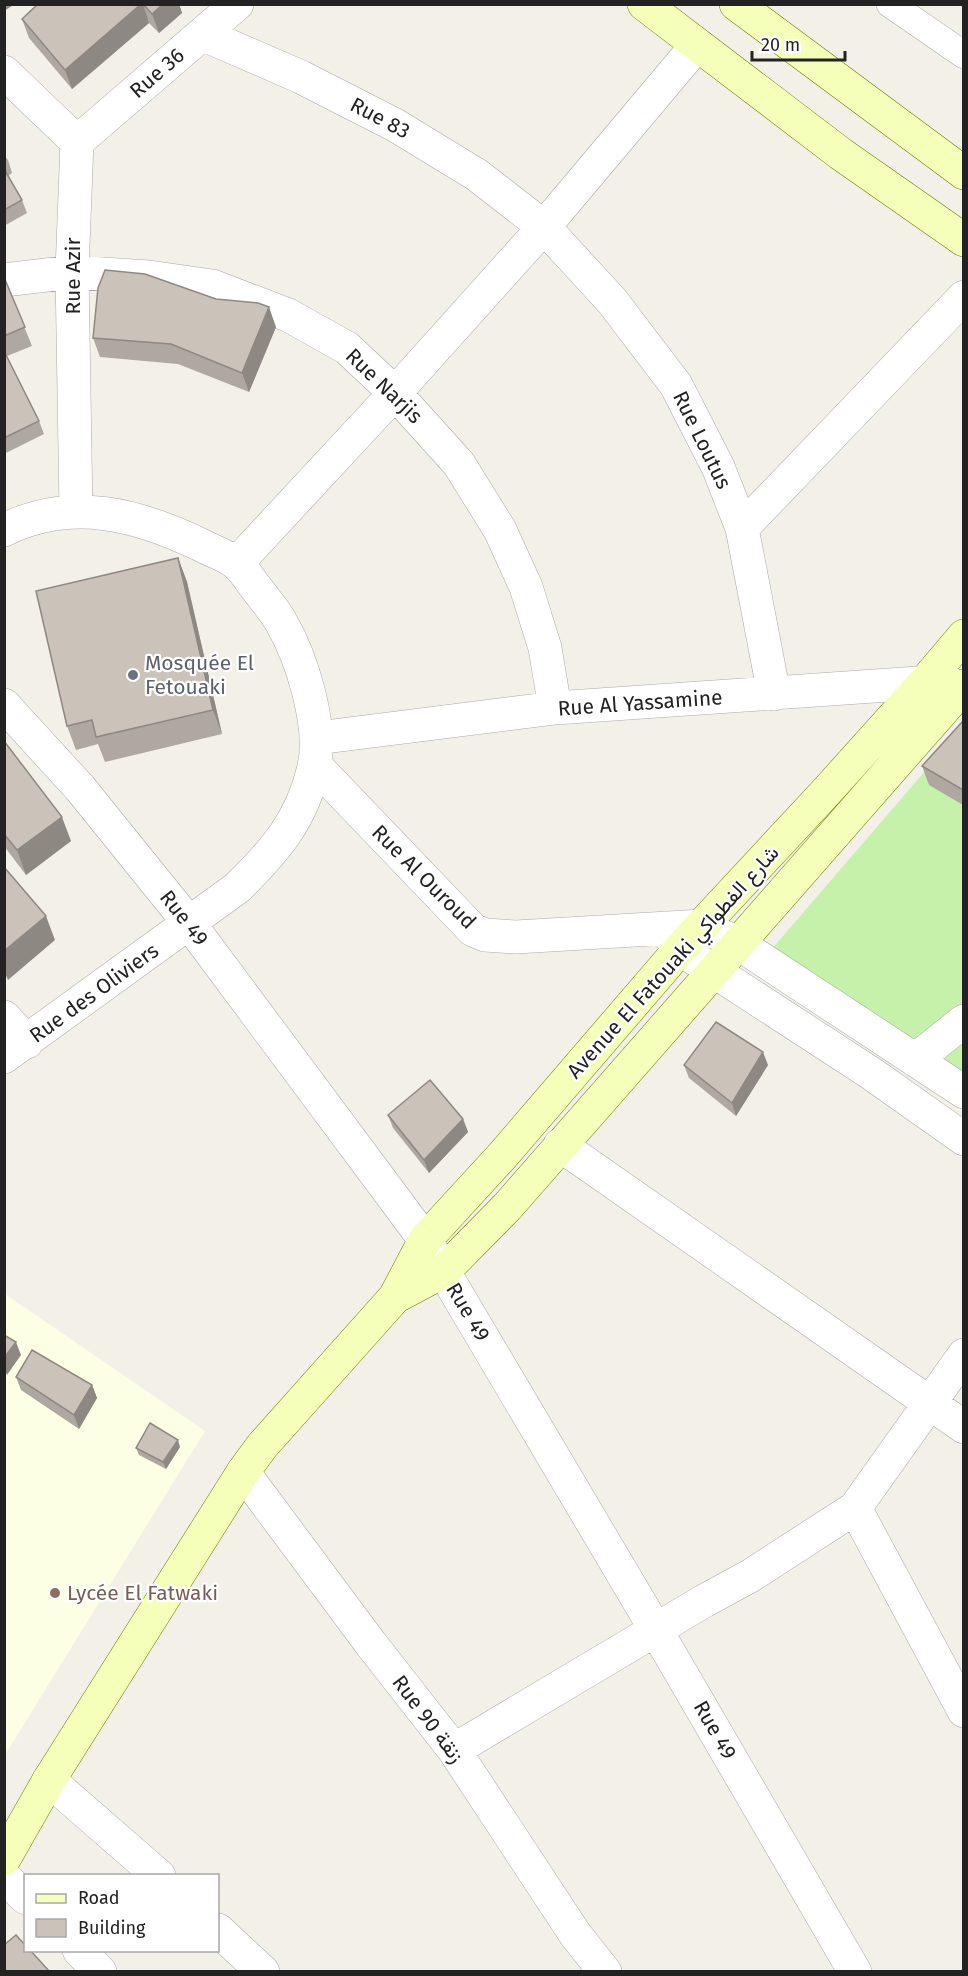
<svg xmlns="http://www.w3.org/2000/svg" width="968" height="1976" viewBox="0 0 968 1976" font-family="'Fira Sans',Vazirmatn,sans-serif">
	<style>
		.education { fill: #fdffe4 }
		.grass { fill: #c6f1aa }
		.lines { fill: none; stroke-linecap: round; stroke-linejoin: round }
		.pedestrian-casing { stroke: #a9a9a9; stroke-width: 28 }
		.minor-casing { stroke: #a9a9a9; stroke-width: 34 }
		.secondary-casing { stroke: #688100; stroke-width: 34 }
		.pedestrian { stroke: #fff; stroke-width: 27 }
		.minor { stroke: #fff; stroke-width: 33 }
		.secondary { stroke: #f5ffb9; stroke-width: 33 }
		.wall { fill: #afa8a0 }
		.shaded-wall { fill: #8e8882 }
		.building { fill: #cbc3ba; stroke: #8e8882; stroke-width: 1.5 }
		.worship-dot { fill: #6b7280; stroke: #fff; stroke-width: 2 }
		.education-dot { fill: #8d6e63; stroke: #fff; stroke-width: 2 }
		.labels { text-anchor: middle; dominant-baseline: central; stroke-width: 4.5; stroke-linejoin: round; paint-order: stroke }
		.street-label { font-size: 21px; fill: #222; stroke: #fff }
		.worship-label { font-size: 21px; fill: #5b616d; stroke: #fff; text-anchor: start }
		.education-label { font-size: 21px; fill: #785e54; stroke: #fff; text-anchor: start }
	</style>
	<rect width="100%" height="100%" fill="#f3f0e8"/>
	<path class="education" d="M 5,1294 L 205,1431 L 5,1755 Z"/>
	<path class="grass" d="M 963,727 L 963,1089 L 765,957 Z"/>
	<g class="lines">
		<defs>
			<path id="pedestrian" d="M 890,4 L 964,55"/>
			<path id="minor" d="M 202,34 L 301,77 L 395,125 L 477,175 L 544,227 L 612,301 L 676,385 L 718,467 L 742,528 L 774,694
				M 4,72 L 77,142 L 72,272 L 76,511
				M 77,142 L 237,4
				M 4,280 L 72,272 L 149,277 L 212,286 L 288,315 L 347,348 L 395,393 L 459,464 L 500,530 L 526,587 L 545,648 L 555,708
				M 742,528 L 964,297
				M 4,530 C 71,497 137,514 201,545 C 212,551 228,556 237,564 C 245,571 251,582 257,589 C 265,600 275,611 281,622 C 302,658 323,726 314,767 C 302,820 275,851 237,888 L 4,1057
				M 237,563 L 395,393 L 544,227 L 697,45
				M 4,705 L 80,788 L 189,923 L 425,1240 L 656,1630 L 855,1972
				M 317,738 L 555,708 L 947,681
				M 315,765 L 473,930 L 485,935 L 516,937 L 702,926 L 739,944 L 964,1092
				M 664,928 L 680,949 L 872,1074 L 964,1139
				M 4,1017 L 27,1042
				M 915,1060 L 964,1021
				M 560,1145 L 964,1427
				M 243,1472 L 371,1644 L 454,1750 L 575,1934 L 605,1972
				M 855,1508 L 964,1711
				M 454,1750 L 704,1601 L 750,1576 L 855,1508 L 964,1355
				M 49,1780 L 159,1876
				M 4,1877 L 26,1898
				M 218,1930 L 263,1972
				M 79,1950 L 100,1972"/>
			<path id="secondary" d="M 644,4 L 841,154 L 964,240
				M 736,4 L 964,173
				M 395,1297 L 444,1271 L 507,1207 L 964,686
				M 4,1859 L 49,1780 L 243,1472 L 262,1446 L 395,1297 L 425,1240 L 503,1155 L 680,949 L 826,792 L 925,682 L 964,636"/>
		</defs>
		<use href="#pedestrian" class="pedestrian-casing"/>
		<use href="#minor" class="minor-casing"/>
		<use href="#secondary" class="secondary-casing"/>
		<use href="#pedestrian" class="pedestrian"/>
		<use href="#minor" class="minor"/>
		<use href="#secondary" class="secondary"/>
	</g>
	<path class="wall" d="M 38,4 L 179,4 L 182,13 L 159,33 L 149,23 L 72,89 L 29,38 L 22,19 Z
		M 4,155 L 8,160 L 12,173 L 8,176 L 22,200 L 27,213 L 4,226 Z
		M 4,277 L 32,346 L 7,356 L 39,421 L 44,434 L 4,454 Z
		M 276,327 L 249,392 L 178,364 L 100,357 L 93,338 Z
		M 178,558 L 187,582 L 222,734 L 105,762 L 98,744 L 76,750 L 67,726 Z
		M 963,721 L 963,805 L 929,785 L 922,766 Z
		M 4,741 L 71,841 L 26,875 L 4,846 Z
		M 684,1065 L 768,1065 L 736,1116 L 689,1078 Z
		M 388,1115 L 463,1119 L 468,1132 L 429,1173 L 393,1128 Z
		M 16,1377 L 92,1385 L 97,1398 L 79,1429 L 21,1390 Z
		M 180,1447 L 166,1469 L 139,1455 L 136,1448 Z"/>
	<path class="shaded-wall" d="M 4,4 L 15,4 L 4,11 Z
		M 141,4 L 143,4 L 149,23 L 72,89 L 65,70 Z
		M 163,4 L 179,4 L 182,13 L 159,33 L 152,14 Z
		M 269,307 L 276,327 L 249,392 L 242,373 Z
		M 178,558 L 187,582 L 222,734 L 213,710 Z
		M 62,817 L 71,841 L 26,875 L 17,850 Z
		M 46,916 L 55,940 L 8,980 L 4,971 L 4,951 Z
		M 763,1052 L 768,1065 L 736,1116 L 732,1103 Z
		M 463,1119 L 468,1132 L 429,1173 L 424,1160 Z
		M 16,1342 L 21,1355 L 7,1375 L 4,1368 L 4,1358 Z
		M 92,1385 L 97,1398 L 79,1429 L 74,1415 Z
		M 178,1440 L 180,1447 L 166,1469 L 163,1462 Z"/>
	<path class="building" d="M 38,4 L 141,4 L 65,70 L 22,19 Z
		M 143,4 L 163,4 L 152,14 Z
		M 4,169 L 22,200 L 4,210 Z
		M 105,270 L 145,274 L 216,299 L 258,303 L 269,307 L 242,373 L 171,344 L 93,338 L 98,288 Z
		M 4,277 L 25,327 L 4,336 Z
		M 4,351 L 39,421 L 4,438 Z
		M 178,558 L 213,710 L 96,737 L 92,720 L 67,726 L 36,591 Z
		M 963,721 L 963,790 L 922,766 Z
		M 4,741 L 62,817 L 17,850 L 4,834 Z
		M 4,867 L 46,916 L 4,951 Z
		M 716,1022 L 763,1052 L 732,1103 L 684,1065 Z
		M 430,1080 L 463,1119 L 424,1160 L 388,1115 Z
		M 4,1335 L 16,1342 L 4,1358 Z
		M 32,1350 L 92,1385 L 74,1415 L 16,1377 Z
		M 150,1423 L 178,1440 L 163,1462 L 136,1448 Z
		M 16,1935 L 26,1946 L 26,1950 L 30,1950 L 49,1971 L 4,1971 L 4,1945 Z"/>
	<circle class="worship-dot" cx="133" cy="675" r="6"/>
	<circle class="education-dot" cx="55" cy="1593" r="6"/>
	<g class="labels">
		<g class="street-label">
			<text transform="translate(157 73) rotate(-41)">Rue 36</text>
			<text transform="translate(380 118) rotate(28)">Rue 83</text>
			<text transform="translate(73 276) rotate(-90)">Rue Azir</text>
			<text transform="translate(384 386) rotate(44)">Rue Narjis</text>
			<text transform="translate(702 440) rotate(64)">Rue Loutus</text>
			<text transform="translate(640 703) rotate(-4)">Rue Al Yassamine</text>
			<text transform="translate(424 877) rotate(45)">Rue Al Ouroud</text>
			<text transform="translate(184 918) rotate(52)">Rue 49</text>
			<text transform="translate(673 962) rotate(-48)">Avenue El Fatouaki شارع الفطواكي</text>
			<text transform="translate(94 993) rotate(-36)">Rue des Oliviers</text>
			<text transform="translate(468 1312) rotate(59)">Rue 49</text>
			<text transform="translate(428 1719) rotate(53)">Rue 90 زنقة</text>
			<text transform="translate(715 1730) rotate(60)">Rue 49</text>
		</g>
		<g class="worship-label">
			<text x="145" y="663">Mosquée El<tspan x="145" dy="24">Fetouaki</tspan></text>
		</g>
		<g class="education-label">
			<text x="67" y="1593">Lycée El Fatwaki</text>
		</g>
	</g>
	<rect width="968" height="1976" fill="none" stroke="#222222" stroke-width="12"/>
	<rect x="24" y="1874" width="195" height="78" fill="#ffffff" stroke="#a7a7a7" stroke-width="1.5"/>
	<rect x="36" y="1894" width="30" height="9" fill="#f5ffb9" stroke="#a7a7a7" stroke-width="1.5"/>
	<text x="78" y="1904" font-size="18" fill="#222222">Road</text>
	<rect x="36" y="1919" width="30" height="18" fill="#cbc3ba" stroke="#a7a7a7" stroke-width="1.5"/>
	<text x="78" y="1934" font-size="18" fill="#222222">Building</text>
	<path d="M752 51v9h93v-9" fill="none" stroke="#222222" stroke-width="3"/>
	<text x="761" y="51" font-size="18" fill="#222222" stroke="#ffffff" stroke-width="4.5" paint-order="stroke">20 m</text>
</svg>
